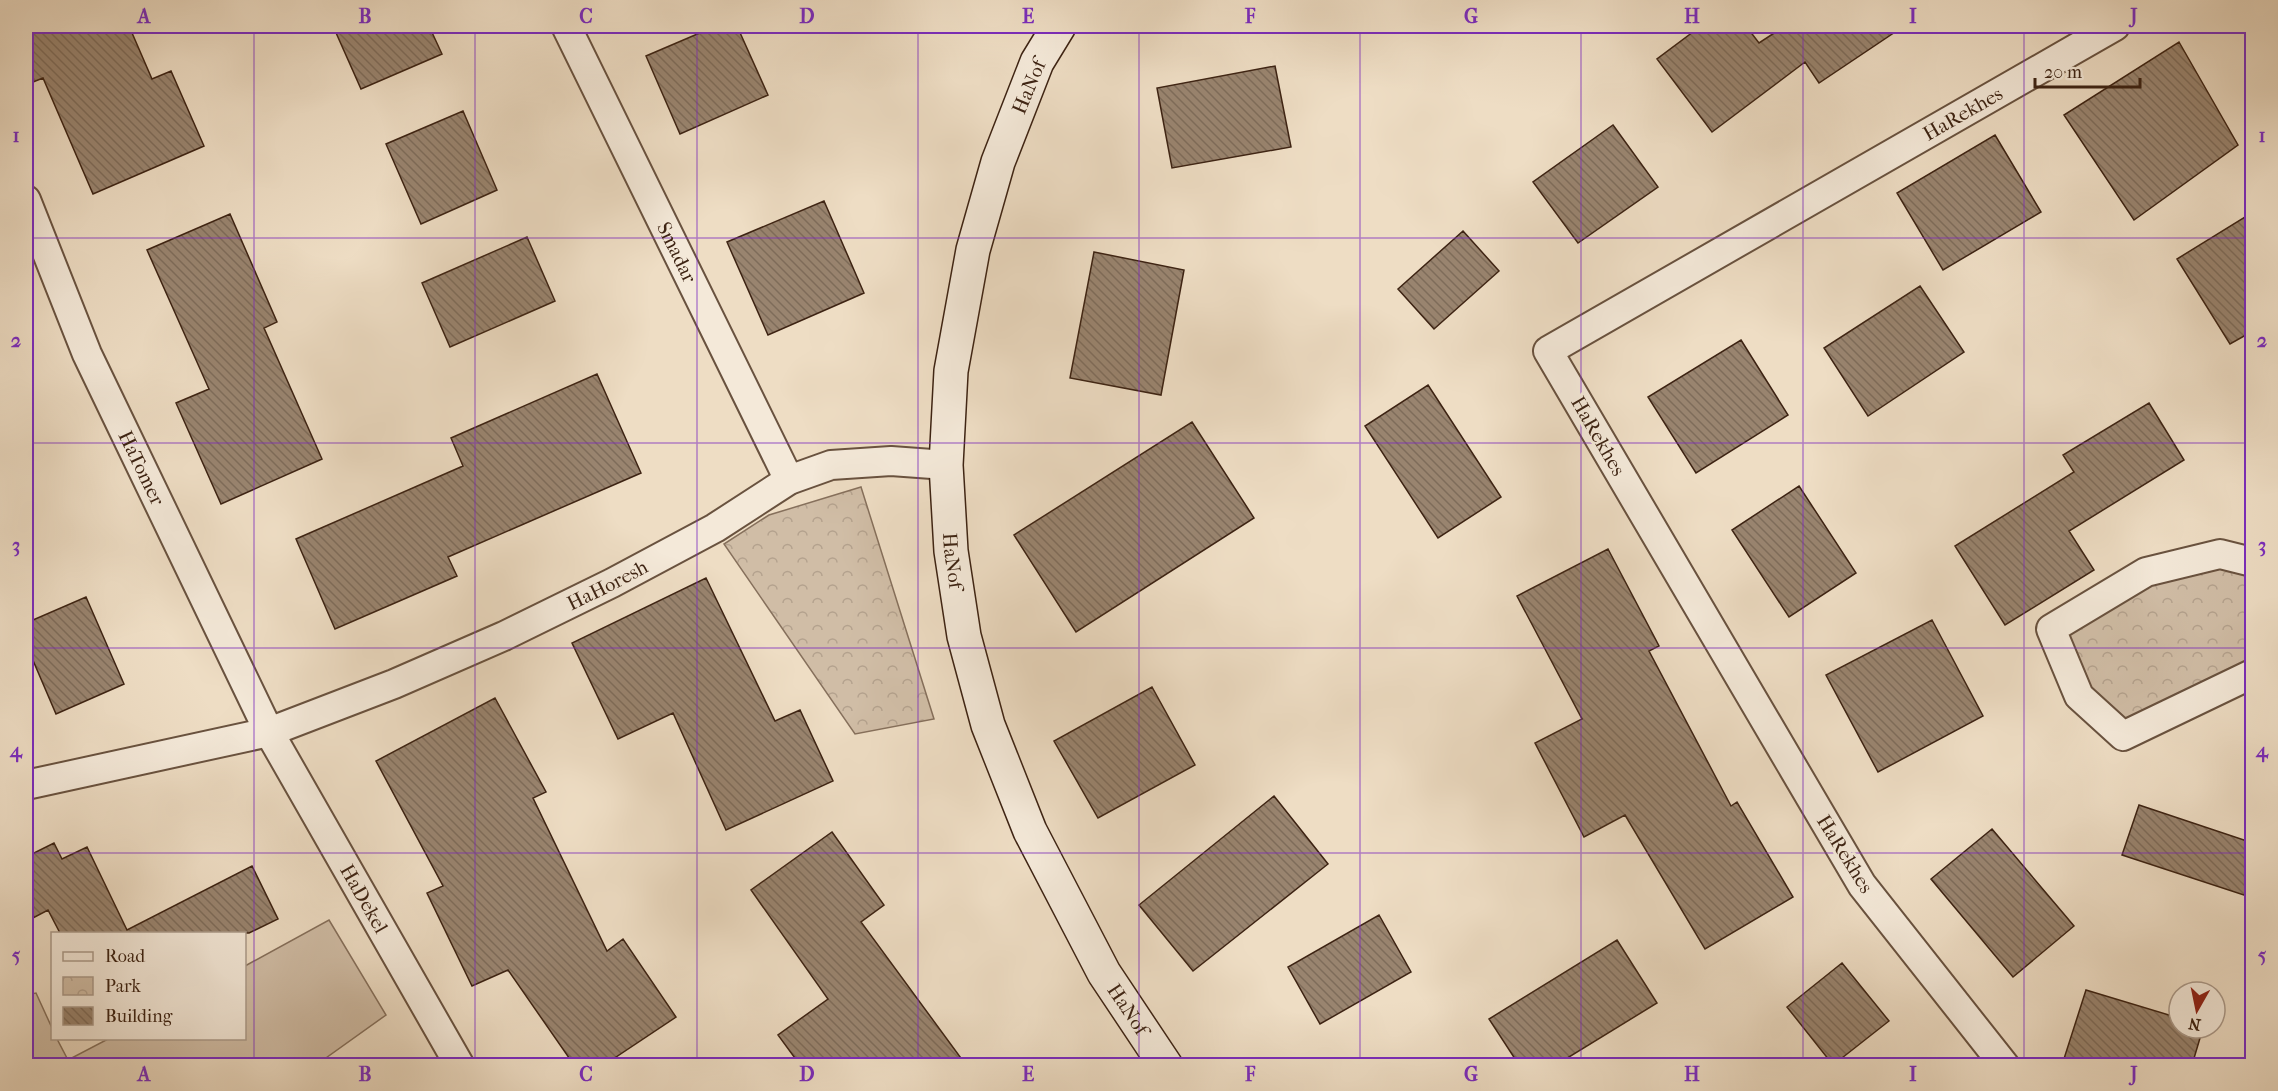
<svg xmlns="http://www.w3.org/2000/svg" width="2278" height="1091" viewBox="0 0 2278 1091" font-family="'IM FELL French Canon',serif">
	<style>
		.grass { fill: #d0bda6; stroke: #86705c; stroke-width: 1.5 }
		.park { fill: url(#park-crowns); stroke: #86705c; stroke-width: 1.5 }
		.building { fill: url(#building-back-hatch); stroke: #3d2313; stroke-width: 1.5 }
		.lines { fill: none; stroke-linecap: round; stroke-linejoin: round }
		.street-casing { stroke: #69523f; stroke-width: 32 }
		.secondary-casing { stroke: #3d2313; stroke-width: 36 }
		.street { stroke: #f4e9d9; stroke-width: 28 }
		.secondary { stroke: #f4e9d9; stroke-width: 33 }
		.grid { fill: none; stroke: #7b2cbf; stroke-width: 1.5; stroke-opacity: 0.55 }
		.labels { text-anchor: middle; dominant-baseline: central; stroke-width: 6; stroke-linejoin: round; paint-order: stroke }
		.street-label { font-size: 20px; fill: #3d2313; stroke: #f4e9d9 }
		.neatline { fill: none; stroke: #7b2cbf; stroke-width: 2 }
		.grid-label { font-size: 20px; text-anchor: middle; font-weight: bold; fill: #7b2cbf }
	</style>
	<defs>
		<pattern id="park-crowns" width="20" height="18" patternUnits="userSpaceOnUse" patternTransform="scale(1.5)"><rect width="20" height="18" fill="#d0bda6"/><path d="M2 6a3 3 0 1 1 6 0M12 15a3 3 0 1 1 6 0" fill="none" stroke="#b4a28e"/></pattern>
		<pattern id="building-back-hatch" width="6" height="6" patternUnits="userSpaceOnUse" patternTransform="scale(1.5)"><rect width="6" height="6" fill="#99846f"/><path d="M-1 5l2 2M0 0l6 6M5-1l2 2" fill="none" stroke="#7e6c5a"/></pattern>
	</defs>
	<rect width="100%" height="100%" fill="#eeddc4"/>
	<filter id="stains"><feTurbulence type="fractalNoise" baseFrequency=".00333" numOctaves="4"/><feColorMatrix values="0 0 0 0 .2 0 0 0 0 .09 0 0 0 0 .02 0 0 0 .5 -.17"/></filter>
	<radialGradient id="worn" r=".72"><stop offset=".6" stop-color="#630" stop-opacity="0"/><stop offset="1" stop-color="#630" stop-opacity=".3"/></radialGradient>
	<path class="grass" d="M 329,920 L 386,1015 L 316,1065 L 26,1066 L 26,995 L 36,993 L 52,1028 L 52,1038 L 57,1039 L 68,1060 L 108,1039 L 244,1038 L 245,966 Z"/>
	<path class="park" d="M 861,487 L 934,719 L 855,734 L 724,544 L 769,515 Z
		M 2252,562 L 2252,674 L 2123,736 L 2051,629 L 2146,572 Z"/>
	<path class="building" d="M 26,26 L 129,26 L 152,79 L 171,71 L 204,146 L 93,194 L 43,78 L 33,82 L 26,66 Z
		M 333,26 L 429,26 L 442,54 L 361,89 Z
		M 716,26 L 737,26 L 768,95 L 680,134 L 646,56 Z
		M 1701,26 L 1746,26 L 1759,43 L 1785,26 L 1904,26 L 1819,83 L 1805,62 L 1712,132 L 1657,59 Z
		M 2179,42 L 2238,145 L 2134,220 L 2064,115 Z
		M 1275,66 L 1291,147 L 1172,168 L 1157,88 Z
		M 463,111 L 497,190 L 421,224 L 386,144 Z
		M 1613,125 L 1658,187 L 1578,243 L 1533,182 Z
		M 1995,135 L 2041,212 L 1943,270 L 1897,193 Z
		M 824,201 L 864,293 L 768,335 L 727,242 Z
		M 2253,212 L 2253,331 L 2230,344 L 2177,259 Z
		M 230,214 L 277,322 L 264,328 L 322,459 L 221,504 L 176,403 L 209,389 L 147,250 Z
		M 1463,231 L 1499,271 L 1434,329 L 1398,289 Z
		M 527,237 L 555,301 L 450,347 L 422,283 Z
		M 1094,252 L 1184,270 L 1161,395 L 1070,378 Z
		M 1920,286 L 1964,352 L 1868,416 L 1824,348 Z
		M 1741,340 L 1788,415 L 1696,473 L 1648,397 Z
		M 597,374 L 641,473 L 448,557 L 457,576 L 335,629 L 296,539 L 463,466 L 451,438 Z
		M 1428,385 L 1501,497 L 1438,538 L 1365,426 Z
		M 2149,403 L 2184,460 L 2069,531 L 2094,570 L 2005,625 L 1955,546 L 2074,472 L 2063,455 Z
		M 1192,422 L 1254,518 L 1076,632 L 1014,535 Z
		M 1799,486 L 1856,573 L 1789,617 L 1732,530 Z
		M 1608,549 L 1659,646 L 1649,651 L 1731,806 L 1737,802 L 1793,897 L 1705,949 L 1625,815 L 1584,837 L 1535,743 L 1582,719 L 1517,596 Z
		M 706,578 L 775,721 L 800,710 L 833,781 L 726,830 L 673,713 L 618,739 L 572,643 Z
		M 86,597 L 124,684 L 56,714 L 26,644 L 26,623 Z
		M 1932,620 L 1983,716 L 1878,772 L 1826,675 Z
		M 1152,687 L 1195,765 L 1098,818 L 1054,741 Z
		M 495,698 L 546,792 L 533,798 L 607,951 L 623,939 L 676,1017 L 604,1065 L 574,1065 L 508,970 L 472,986 L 427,893 L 443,886 L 376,761 Z
		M 1274,796 L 1328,864 L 1193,971 L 1139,905 Z
		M 2139,805 L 2253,843 L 2253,898 L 2122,855 Z
		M 1992,829 L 2074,926 L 2013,977 L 1931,879 Z
		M 832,832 L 884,905 L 861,922 L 966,1065 L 800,1065 L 778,1035 L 828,999 L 751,890 Z
		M 54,843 L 62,859 L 87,847 L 127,930 L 252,866 L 278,919 L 249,933 L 60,933 L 48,910 L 33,918 L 26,902 L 26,857 Z
		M 1379,915 L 1411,972 L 1320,1024 L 1288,967 Z
		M 1617,940 L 1657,1003 L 1556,1065 L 1519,1065 L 1489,1019 Z
		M 1842,963 L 1889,1021 L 1833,1065 L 1787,1007 Z
		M 2086,990 L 2179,1018 L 2179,1028 L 2203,1028 L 2192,1065 L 2062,1065 Z"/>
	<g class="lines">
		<defs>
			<g id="street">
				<path id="s1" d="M 566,26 L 789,480"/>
				<path id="s2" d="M 26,200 L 87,354 L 269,732 L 460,1066"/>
				<path d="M 2252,562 L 2220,554 L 2146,572 L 2051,629 L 2079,696 L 2123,736 L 2252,674"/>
				<path id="s3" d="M 26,785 L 269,732 L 394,684 L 504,636 L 612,583 L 715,528 L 789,480 L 831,465 L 891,461 L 946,465"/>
				<path id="s4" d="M 2005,1066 L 1862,885 L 1548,351 L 2115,26"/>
			</g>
			<g id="secondary">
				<path id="s5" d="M 1059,26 L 1037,62 L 998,162 L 973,250 L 951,371 L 946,465 L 951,551 L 964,636 L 988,725 L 1030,831 L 1104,973 L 1166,1066"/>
			</g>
		</defs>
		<use href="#street" class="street-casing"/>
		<use href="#secondary" class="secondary-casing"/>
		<use href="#street" class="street"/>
		<use href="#secondary" class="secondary"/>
	</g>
	<path class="grid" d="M 254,26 L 254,1066M 475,26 L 475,1066M 697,26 L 697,1066M 918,26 L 918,1066M 1139,26 L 1139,1066M 1360,26 L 1360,1066M 1581,26 L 1581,1066M 1803,26 L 1803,1066M 2024,26 L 2024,1066M 26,238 L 2252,238M 26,443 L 2252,443M 26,648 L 2252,648M 26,853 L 2252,853"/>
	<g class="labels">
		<g class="street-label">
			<text transform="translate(1029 87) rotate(-67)">HaNof</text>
			<text stroke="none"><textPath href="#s4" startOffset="1328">HaRekhes</textPath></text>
			<text stroke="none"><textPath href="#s1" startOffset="252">Smadar</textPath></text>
			<text transform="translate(1598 436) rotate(60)">HaRekhes</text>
			<text stroke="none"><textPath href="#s2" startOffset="292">HaTomer</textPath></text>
			<text stroke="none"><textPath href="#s5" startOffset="554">HaNof</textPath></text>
			<text stroke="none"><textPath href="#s3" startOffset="618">HaHoresh</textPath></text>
			<text transform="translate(1845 854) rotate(58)">HaRekhes</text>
			<text stroke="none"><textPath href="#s2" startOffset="777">HaDekel</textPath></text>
			<text stroke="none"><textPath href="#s5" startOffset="1040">HaNof</textPath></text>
		</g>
	</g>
	<rect width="2278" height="1091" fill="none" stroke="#eeddc4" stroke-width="66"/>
	<rect x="51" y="932" width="195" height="108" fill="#f4e9d9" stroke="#ab9a8a" stroke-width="1.5"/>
	<rect x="63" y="952" width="30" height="9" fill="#f4e9d9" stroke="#ab9a8a" stroke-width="1.5"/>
	<text x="105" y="962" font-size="18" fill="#3d2313">Road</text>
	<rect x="63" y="977" width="30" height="18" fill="url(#park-crowns)" stroke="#ab9a8a" stroke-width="1.5"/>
	<text x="105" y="992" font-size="18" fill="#3d2313">Park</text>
	<rect x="63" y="1007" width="30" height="18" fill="url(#building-back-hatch)" stroke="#ab9a8a" stroke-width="1.5"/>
	<text x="105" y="1022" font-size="18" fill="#3d2313">Building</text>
	<g transform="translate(2197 1010) rotate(189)"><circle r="28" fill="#f4e9d9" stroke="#ab9a8a" stroke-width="1.5"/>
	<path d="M0-4.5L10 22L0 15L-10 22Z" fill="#8f2418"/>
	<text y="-9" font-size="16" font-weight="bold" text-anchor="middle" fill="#3d2313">N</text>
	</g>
	<path d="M2035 78v9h105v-9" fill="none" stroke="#3d2313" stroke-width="3"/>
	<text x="2044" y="78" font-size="18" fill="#3d2313" stroke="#f4e9d9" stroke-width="4.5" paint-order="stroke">20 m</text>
	<rect x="33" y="33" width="2212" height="1025" class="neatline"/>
	<g class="grid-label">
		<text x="144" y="23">A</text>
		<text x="365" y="23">B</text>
		<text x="586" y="23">C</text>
		<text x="807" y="23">D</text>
		<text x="1028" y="23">E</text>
		<text x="1250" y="23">F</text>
		<text x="1471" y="23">G</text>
		<text x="1692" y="23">H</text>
		<text x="1913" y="23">I</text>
		<text x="2134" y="23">J</text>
		<text x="16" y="142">1</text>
		<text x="2262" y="142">1</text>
		<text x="16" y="347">2</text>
		<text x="2262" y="347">2</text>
		<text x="16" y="552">3</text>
		<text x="2262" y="552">3</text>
		<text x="16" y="757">4</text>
		<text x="2262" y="757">4</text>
		<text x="16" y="962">5</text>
		<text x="2262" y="962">5</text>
		<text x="144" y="1081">A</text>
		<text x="365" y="1081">B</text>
		<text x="586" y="1081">C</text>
		<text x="807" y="1081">D</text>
		<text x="1028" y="1081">E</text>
		<text x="1250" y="1081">F</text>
		<text x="1471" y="1081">G</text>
		<text x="1692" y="1081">H</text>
		<text x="1913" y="1081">I</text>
		<text x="2134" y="1081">J</text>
	</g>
	<rect width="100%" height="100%" filter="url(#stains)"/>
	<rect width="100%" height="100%" fill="url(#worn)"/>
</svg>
